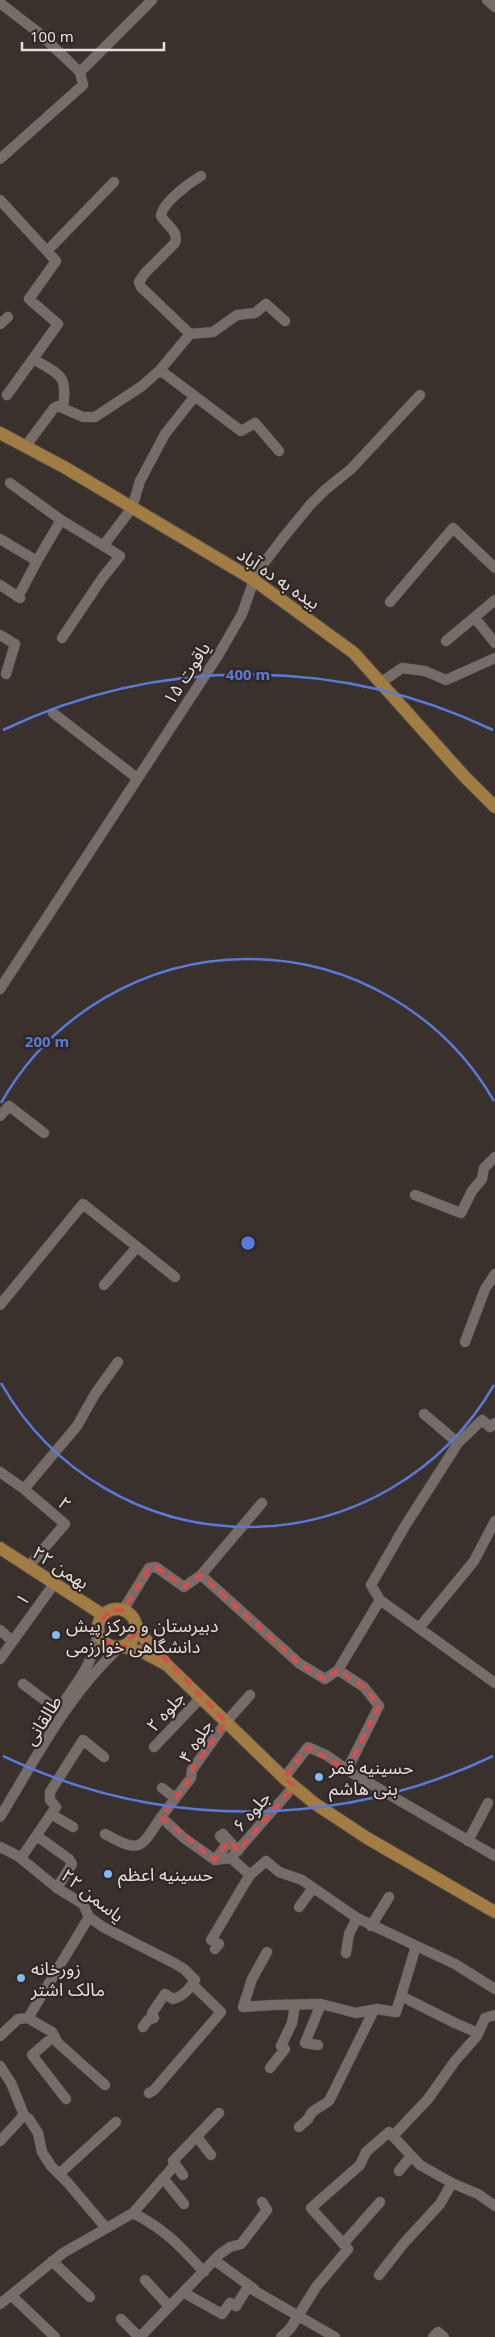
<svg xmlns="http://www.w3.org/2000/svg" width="495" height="2337" viewBox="0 0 495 2337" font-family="'Noto Sans','Noto Sans Arabic',sans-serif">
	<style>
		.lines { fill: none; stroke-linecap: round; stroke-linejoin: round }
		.minor-casing { stroke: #544d4a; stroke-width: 11 }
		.major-casing { stroke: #544d4a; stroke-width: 14 }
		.minor { stroke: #766c68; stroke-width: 10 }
		.major { stroke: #a27d43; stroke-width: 12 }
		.marked { fill: none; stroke: #d94d4c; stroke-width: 4; stroke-dasharray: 10 6; stroke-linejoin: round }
		.ring { fill: none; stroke: #597ada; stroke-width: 2.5 }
		.poi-dot { fill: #7ebdf9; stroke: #302724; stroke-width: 2 }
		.labels { text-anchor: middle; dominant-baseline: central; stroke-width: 4.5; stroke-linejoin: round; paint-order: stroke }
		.street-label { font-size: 18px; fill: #e6e0dd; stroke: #302724 }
		.poi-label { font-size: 18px; fill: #e6e0dd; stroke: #302724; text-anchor: start }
		.centre { fill: #597ada; stroke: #302724; stroke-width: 2.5 }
		.ring-label { font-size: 15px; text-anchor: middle; font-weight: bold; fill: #597ada; stroke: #302724; stroke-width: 4.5; stroke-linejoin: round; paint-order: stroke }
	</style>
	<rect width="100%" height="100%" fill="#3a312d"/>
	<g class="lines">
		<defs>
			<path id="minor" d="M 487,0 L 495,7
				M 0,3 L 39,33 L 80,72 L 83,85 L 0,159
				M 80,72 L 152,0
				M 0,200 L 56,261 L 29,299 L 58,324 L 7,395
				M 47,251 L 114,182
				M 0,324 L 8,317
				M 190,334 L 141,287 L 139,282 L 145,273 L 175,243 C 179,231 167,226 161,216 C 162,203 189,183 201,176
				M 33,359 C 60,375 68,374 63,408
				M 160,370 L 241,431 L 255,423 L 279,451
				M 25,447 L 54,408 L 58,406 L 83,417 L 95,417 L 142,386 L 160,370 L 190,334 L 213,332 L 237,315 L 255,313 L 266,304 L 285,321
				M 10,483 L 61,520 L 120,556 L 103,577 L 62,638
				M 0,539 L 37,561 L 18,597
				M 103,546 L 132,508 L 140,481 L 165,434 L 195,396
				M 37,561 L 61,520
				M 0,585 L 20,598
				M 390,602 L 453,528 L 495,568
				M 475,618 L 495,643
				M 0,635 L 15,644 L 6,674
				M 446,641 L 495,600
				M 380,683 L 402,668 L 425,671 L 446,680 L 495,658
				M 53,713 L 137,778
				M 0,989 L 219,654 L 242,614 L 254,580 L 261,567 L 283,538 L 310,505 L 325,490 L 351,469 L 420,395
				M 0,1116 L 9,1106 L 44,1133
				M 415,1195 L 461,1213 L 472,1191 L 482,1179 L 484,1168 L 495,1157
				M 104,1285 L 137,1247
				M 0,1305 L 83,1204 L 175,1277
				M 465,1342 L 485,1289 L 495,1274
				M 458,1443 L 482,1420 L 490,1427 L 495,1423
				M 0,1472 L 24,1489 L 65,1524 L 28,1567
				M 24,1489 L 77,1426 L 95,1394 L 118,1362
				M 201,1575 L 300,1664 L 325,1679 L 338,1670
				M 380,1600 L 371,1585 L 405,1526 L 458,1443 L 424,1414
				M 123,1610 L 149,1568 L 156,1567 L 184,1587 L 201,1575 L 262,1503
				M 419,1628 L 474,1561 L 495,1521
				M 0,1630 L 12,1641
				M 0,1659 L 54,1584
				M 23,1684 L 59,1711
				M 64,1702 C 80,1678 95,1660 98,1630
				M 154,1747 L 195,1704 L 200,1696
				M 347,1770 L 379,1706 L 364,1687 L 338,1670 L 380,1600 L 495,1683
				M 284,1778 L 308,1747 L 326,1755 L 352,1773 L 495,1856
				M 162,1788 L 175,1798
				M 51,1814 L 73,1827
				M 0,1817 C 36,1758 69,1693 120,1647
				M 105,1834 C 140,1853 140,1850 161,1817
				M 37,1836 L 69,1859 L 72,1864 L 57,1888
				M 468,1841 L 488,1803
				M 0,1847 L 18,1856 L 57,1888 L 83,1904 L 89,1917 L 103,1927 L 174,1963 L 184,1969 L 195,1980 C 189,1989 184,1996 173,1999 L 165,1994 L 152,2013 L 154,2018 L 148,2020 L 143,2027
				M 21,1858 L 56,1807 L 50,1800 L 50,1792 L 83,1740 L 104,1757
				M 231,1858 L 250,1875 L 266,1861 L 279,1872 L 302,1880 L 357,1918 L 455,1964 L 495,1989
				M 231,1858 L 215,1860 L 184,1838 L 161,1817 L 191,1778 L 192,1770 L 226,1722 L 250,1695
				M 231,1858 L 294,1786
				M 215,1860 L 227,1844 L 220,1836 L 223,1834 L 238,1851
				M 299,1907 L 313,1888
				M 371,1926 L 389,1897
				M 416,1946 L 401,1996 L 455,2023 L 478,2033
				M 215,1949 L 219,1944 L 211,1940 C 225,1918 236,1897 250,1875
				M 267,1952 L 252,1979 L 243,2007 L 273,2005 L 321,2004 L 356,2013 L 377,2009 L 396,2012 L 401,1996
				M 346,1953 L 349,1934 L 357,1918
				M 28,2018 L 52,2032 L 58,2043 L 105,2085
				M 0,2036 L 18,2019 L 28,2018 L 89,1917
				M 54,2036 L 32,2055 L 66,2099
				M 318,2045 L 305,2043 L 321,2004
				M 0,2066 L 11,2083 L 24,2115 L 29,2119 L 38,2133 L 42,2152 L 51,2166 L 68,2183 L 106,2228
				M 270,2068 L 285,2049 L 281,2046 L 292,2023 L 295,2005
				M 149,2093 L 154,2090 L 221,2012 L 192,1984
				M 299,2127 L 308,2119 L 312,2112 L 329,2101 L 374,2010
				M 393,2136 L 428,2099 L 455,2061 L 477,2036 L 485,2018 L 495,2015
				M 197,2137 L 211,2155
				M 0,2141 L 24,2115
				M 173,2161 L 183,2175
				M 399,2171 L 411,2156
				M 59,2174 L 116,2122
				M 163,2178 L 184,2204
				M 133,2213 L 174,2166 L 173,2161 L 219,2113
				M 343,2244 L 380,2202
				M 214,2260 L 254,2289
				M 52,2261 L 90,2297
				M 379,2275 L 404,2243 L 440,2204 L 452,2183 L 478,2194 L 495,2206
				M 145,2280 L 169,2306
				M 11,2295 L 55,2337
				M 188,2295 L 222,2314 L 230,2303 L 236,2306 L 248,2287 L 335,2337
				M 0,2304 L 63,2253 L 133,2213 C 166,2230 179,2245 204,2272
				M 121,2319 L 139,2337
				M 140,2337 L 220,2254 L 230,2247 L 241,2244 L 267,2210 L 262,2202
				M 281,2337 L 290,2329 L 316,2287 L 348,2249 L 311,2208 L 360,2165 L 366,2152 L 389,2132 L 420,2165 L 452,2183
				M 433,2337 L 438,2332 L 444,2337"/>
			<path id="major" d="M 0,433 L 64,467 L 254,580 L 354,653 L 464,776 L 495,807
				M 0,1548 L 103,1615
				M98 1628a19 19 0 1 1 38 0a19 19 0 1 1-38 0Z
				M 124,1647 L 143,1652 L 167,1665 L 145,1639 L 135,1623
				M 167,1665 L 284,1778 L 314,1803 L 367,1838 L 495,1912"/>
		</defs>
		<use href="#minor" class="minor-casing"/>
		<use href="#major" class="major-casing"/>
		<use href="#minor" class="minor"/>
		<use href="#major" class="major"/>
	</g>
	<path class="marked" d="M 156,1567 L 184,1587 L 201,1575 L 300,1664 L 325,1679 L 338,1670 L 364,1687 L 379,1706 L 347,1770 L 308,1747 L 284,1778 L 294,1786 L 238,1851 L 229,1841 L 215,1860 L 161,1817 L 191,1778 L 192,1770 L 226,1722 L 138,1630 L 124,1647 L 103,1641 L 98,1624 L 111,1610 L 123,1610 L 149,1568 Z"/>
	<g class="ring">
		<path d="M494 1385A284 284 0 0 1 1 1383M1 1103A284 284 0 0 1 494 1101"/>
		<path d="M493 1756A568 568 0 0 1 3 1756M3 730A568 568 0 0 1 493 730"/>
	</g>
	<g class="poi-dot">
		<circle cx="56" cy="1635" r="5"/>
		<circle cx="319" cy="1777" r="5"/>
		<circle cx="108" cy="1874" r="5"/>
		<circle cx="21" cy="1978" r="5"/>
	</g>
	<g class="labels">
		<g class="street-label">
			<text transform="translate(279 578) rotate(34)">بیده به ده آباد</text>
			<text transform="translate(186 673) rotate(-57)">یاقوت ۱۵</text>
			<text transform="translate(65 1503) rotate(42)">۲</text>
			<text transform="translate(61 1567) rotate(33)">۲۲ بهمن</text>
			<text transform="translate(22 1599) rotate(-53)">۱</text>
			<text transform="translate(165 1711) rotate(-48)">جلوه ۲</text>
			<text transform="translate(42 1720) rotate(-58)">طالقانی</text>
			<text transform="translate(195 1741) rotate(-58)">جلوه ۴</text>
			<text transform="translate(251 1811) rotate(-49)">جلوه ۶</text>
			<text transform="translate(93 1895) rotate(38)">یاسمن ۲۲</text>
		</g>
		<g class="poi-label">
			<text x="66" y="1625">دبیرستان و مرکز پیش<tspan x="66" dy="21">دانشگاهی خوارزمی</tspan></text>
			<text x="329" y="1767">حسینیه قمر<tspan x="329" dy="21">بنی هاشم</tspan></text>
			<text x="118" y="1874">حسینیه اعظم</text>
			<text x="31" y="1968">زورخانه<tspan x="31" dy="21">مالک اشتر</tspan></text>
		</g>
	</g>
	<circle cx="248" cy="1243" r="8" class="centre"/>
	<g class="ring-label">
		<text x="248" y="680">400 m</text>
		<text x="47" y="1047">200 m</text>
	</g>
	<path d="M22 42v8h142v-8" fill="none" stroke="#e6e0dd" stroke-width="2.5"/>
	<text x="30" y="42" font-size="15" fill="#e6e0dd" stroke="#302724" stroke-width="4" paint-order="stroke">100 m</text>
</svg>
